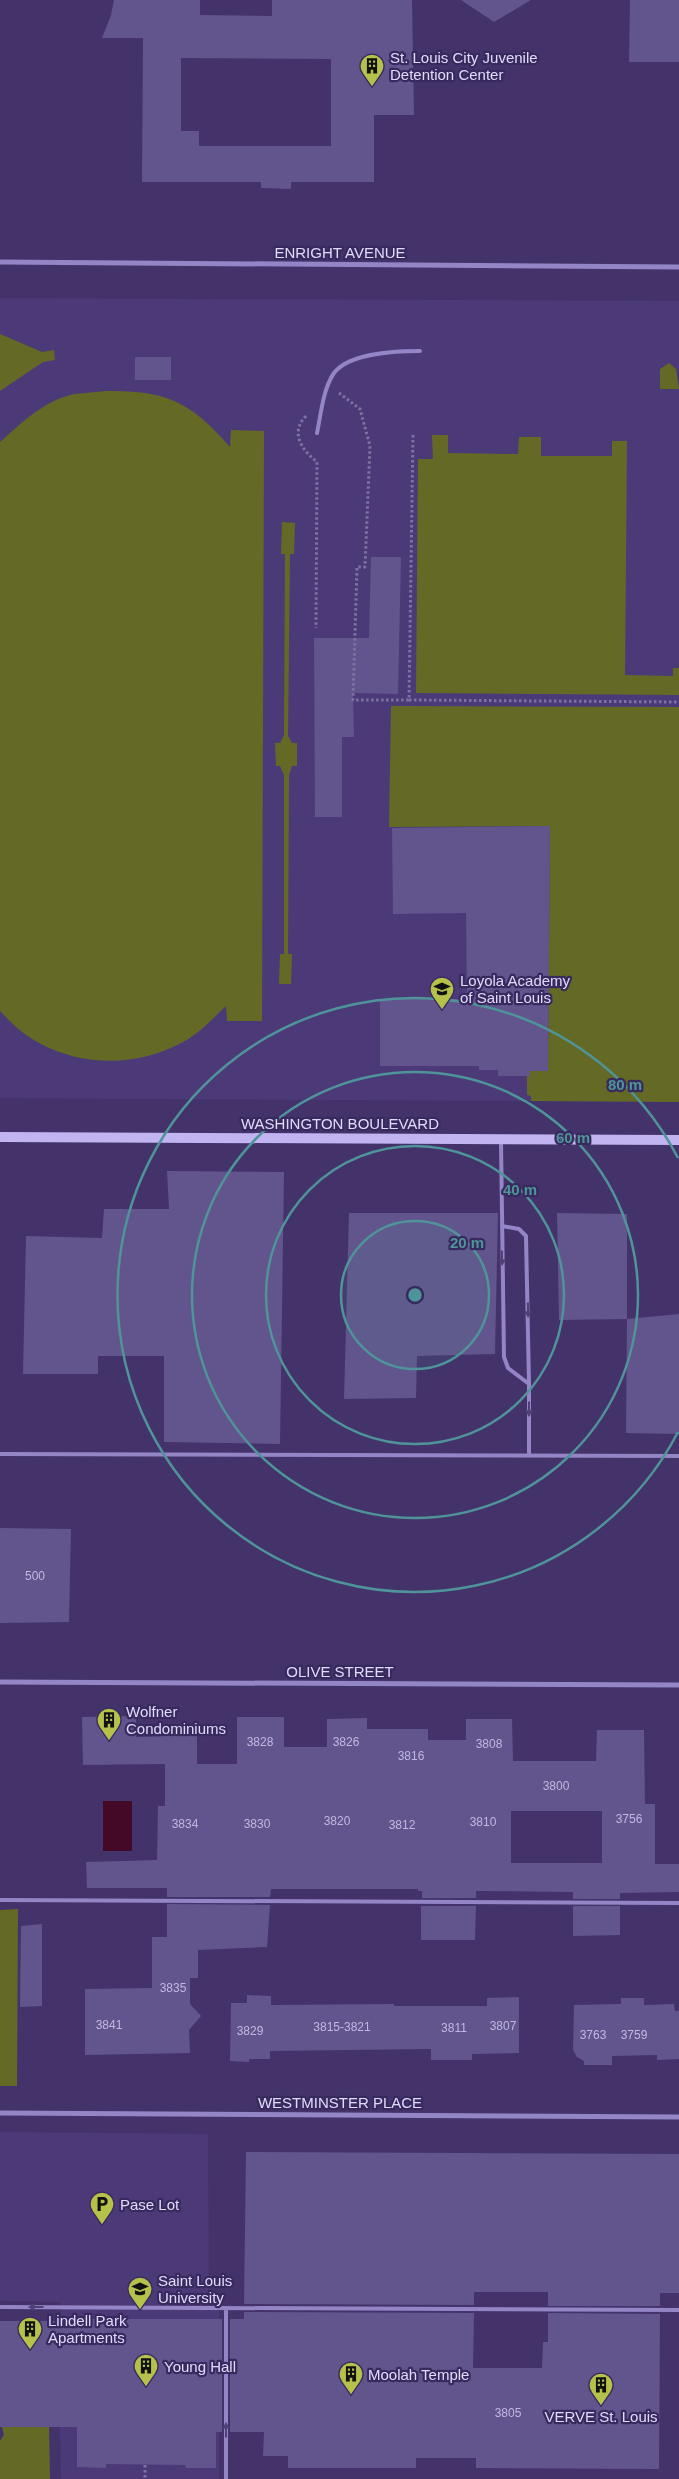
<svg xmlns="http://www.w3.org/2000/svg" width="679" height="2479" viewBox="0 0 679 2479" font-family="Arial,sans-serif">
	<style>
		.built { fill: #4c3a78 }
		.green { fill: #646a25 }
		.water { fill: #440927 }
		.building { fill: #62548d; fill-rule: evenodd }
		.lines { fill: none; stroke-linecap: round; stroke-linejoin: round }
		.path { stroke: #7e72a1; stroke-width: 3; stroke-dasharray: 2.5 2.5; stroke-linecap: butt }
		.service { stroke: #9485c6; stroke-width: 4 }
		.minor { stroke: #9485c6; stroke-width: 5 }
		.secondary { stroke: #c1b4f1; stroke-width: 10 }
		.oneway { fill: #4f4078 }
		.ring { fill: none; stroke: #4e9498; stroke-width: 2.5 }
		.labels { text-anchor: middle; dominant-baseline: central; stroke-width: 4.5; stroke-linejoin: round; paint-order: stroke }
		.number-label { font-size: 12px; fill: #c0b8e0 }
		.poi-label { font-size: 15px; fill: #e0dafb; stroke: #38295e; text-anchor: start }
		.street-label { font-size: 15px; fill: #e0dafb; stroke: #38295e }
		.centre { fill: #4e9498; stroke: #38295e; stroke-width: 2.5 }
		.ring-label { font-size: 15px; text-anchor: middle; font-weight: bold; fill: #4e9498; stroke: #38295e; stroke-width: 4.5; stroke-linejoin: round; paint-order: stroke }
	</style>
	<rect width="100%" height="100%" fill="#43336a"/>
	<path class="built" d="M 0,298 L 679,301 L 679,1102 L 0,1098 Z
		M 0,2132 L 208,2134 L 209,2301 L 219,2301 L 219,2479 L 61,2479 L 59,2379 L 61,2302 L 0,2301 Z"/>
	<path class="green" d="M 0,334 L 42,352 L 54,350 L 55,360 L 43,362 L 0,391 Z
		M 669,363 L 676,369 L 679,389 L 660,389 L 660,369 Z
		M 106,391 C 166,390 191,402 230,447 L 231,430 L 264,431 L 262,1021 L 227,1021 L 226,1006 C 213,1018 201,1032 185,1041 C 134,1070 69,1067 22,1032 C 14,1026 7,1018 0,1011 L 0,442 C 21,423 46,399 75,394 C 85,393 96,392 106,391 Z
		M 432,435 L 448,435 L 448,453 L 518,454 L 519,437 L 541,437 L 541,456 L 612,456 L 612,441 L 627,441 L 625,675 L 673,676 L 673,668 L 679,668 L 679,695 L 416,693 L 418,459 L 433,459 Z
		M 282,522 L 295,523 L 294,554 L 290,554 L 288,736 L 292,743 L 297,743 L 297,766 L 292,766 L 289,775 L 288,954 L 292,954 L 291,984 L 279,984 L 280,954 L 284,954 L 284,775 L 280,766 L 276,766 L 275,743 L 280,743 L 284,735 L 285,554 L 281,554 Z
		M 391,706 L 679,707 L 679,1102 L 531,1101 L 531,1096 L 527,1095 L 527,1076 L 530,1071 L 548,1070 L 550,826 L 389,827 Z
		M 18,1909 L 17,2086 L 0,2086 L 0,1910 Z
		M 2,2427 L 49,2427 L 50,2479 L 0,2479 L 0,2441 L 4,2435 Z"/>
	<path class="water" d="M 103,1801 L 132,1801 L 132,1851 L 103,1851 Z"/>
	<path class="building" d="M 114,0 L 200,0 L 200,15 L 272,16 L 272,0 L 412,0 L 414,115 L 374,115 L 374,182 L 291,182 L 291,189 L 261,188 L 261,182 L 142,182 L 143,38 L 102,38 L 111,15 ZM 181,58 L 331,59 L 331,146 L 199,146 L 199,131 L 181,131 Z
		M 461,0 L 531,0 L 494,22 Z
		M 630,0 L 679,0 L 679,62 L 629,62 Z
		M 135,357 L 171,357 L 171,380 L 135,380 Z
		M 371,557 L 401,557 L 398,694 L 353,693 L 354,737 L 342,737 L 342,817 L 315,817 L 314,638 L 369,638 Z
		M 550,826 L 548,1071 L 530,1071 L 530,1076 L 498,1076 L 498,1070 L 479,1070 L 479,1066 L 380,1066 L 380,999 L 467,999 L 466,913 L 393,914 L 392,828 Z
		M 167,1171 L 284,1172 L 280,1444 L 164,1442 L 164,1356 L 98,1356 L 98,1374 L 23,1374 L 26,1236 L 102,1238 L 104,1209 L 169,1209 Z
		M 349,1213 L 498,1213 L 495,1354 L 417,1356 L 416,1398 L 344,1399 Z
		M 557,1213 L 627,1214 L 627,1319 L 559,1320 Z
		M 679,1314 L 679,1434 L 626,1433 L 627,1319 Z
		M 0,1528 L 71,1529 L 69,1622 L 0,1623 Z
		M 136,1716 L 136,1737 L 197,1735 L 197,1764 L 237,1764 L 237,1717 L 284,1717 L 284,1747 L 327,1747 L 327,1719 L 367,1718 L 367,1729 L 428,1729 L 428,1740 L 466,1740 L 466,1719 L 512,1719 L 513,1761 L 596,1761 L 597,1730 L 644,1730 L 645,1804 L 655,1804 L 655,1864 L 679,1864 L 679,1892 L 620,1893 L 620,1899 L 573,1899 L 573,1892 L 476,1891 L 476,1898 L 422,1898 L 422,1891 L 418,1891 L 418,1889 L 271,1889 L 270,1897 L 167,1897 L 167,1888 L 87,1888 L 86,1862 L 157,1860 L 158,1806 L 165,1806 L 165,1764 L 83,1765 L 82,1717 ZM 511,1811 L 602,1811 L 602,1863 L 511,1863 Z
		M 167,1904 L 270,1905 L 267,1947 L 198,1950 L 198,1978 L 190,1978 L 190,2004 L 201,2016 L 189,2030 L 190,2053 L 85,2055 L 85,1989 L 152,1988 L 152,1937 L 167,1937 Z
		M 421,1906 L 476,1906 L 475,1940 L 421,1940 Z
		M 573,1906 L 620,1906 L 620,1935 L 573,1936 Z
		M 42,1924 L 42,2006 L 20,2007 L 21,1926 Z
		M 247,1995 L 271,1996 L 271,2005 L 394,2004 L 394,2006 L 487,2006 L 487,1998 L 519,1997 L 519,2053 L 472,2054 L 472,2060 L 431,2060 L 431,2049 L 270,2051 L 270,2059 L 249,2059 L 249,2062 L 230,2061 L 231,2003 L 247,2003 Z
		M 621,1998 L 644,1998 L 644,2005 L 674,2004 L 675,2011 L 679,2011 L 679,2059 L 657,2060 L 657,2055 L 612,2056 L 612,2065 L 584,2065 L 584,2061 L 577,2057 L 573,2050 L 574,2005 L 621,2004 Z
		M 246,2152 L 679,2154 L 679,2293 L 660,2293 L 660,2306 L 548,2306 L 548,2292 L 474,2292 L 474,2305 L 244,2304 Z
		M 244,2312 L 474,2313 L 473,2368 L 542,2368 L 543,2342 L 548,2342 L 548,2313 L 660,2314 L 659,2469 L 476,2468 L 476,2458 L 416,2458 L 416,2468 L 288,2468 L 288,2456 L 263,2456 L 264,2432 L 230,2432 L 230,2319 L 244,2319 Z
		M 83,2319 L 222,2319 L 222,2432 L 216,2432 L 216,2468 L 186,2468 L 185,2465 L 106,2464 L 106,2468 L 77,2467 L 77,2427 L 0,2427 L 0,2321 L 83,2321 Z"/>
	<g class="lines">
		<path class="path" d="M 339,393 L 360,409 L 370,446 L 365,567 L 357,567 L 353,700 L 409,700
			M 306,416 C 289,433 303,451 317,462 L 316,628
			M 413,435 L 409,700 L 679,702
			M 145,2465 L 145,2479"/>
		<path class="service" d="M 317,433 C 321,414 323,389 334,373 C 349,353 397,351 420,351
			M 501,1141 L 504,1357 L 508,1368 L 529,1384 L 529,1456
			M 502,1226 L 519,1229 L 526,1236 L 529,1384
			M 0,1454 L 679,1456
			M 0,1900 L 679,1903
			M 0,2307 L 679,2310
			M 226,2479 L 226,2308"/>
		<path class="minor" d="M 0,262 L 679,267
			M 0,1682 L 679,1685
			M 0,2113 L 679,2117"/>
		<path class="secondary" d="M 0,1137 L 679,1140"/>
	</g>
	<defs><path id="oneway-solid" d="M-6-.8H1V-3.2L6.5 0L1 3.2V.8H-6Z" transform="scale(1.25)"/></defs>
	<g class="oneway">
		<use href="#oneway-solid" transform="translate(502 1258) rotate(89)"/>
		<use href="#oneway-solid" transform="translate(528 1310) rotate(89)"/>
		<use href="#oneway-solid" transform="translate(529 1409) rotate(90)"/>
		<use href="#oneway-solid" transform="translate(36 2307) rotate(-180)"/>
		<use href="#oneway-solid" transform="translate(226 2430) rotate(-90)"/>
	</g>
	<circle cx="415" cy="1295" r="74" fill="#4e9498" fill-opacity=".12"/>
	<g class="ring">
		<circle cx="415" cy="1295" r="74"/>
		<circle cx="415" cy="1295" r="149"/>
		<circle cx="415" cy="1295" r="223"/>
		<path d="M678 1432A297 297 0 1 1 678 1158"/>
	</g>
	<defs>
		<symbol id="building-pin" viewBox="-11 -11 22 30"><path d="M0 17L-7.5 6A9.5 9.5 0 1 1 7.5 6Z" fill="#b6c149" stroke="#38295e"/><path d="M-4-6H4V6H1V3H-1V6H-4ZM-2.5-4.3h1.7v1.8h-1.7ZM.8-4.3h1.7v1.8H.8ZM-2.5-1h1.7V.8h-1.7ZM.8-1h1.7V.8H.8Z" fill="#111"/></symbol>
		<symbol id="school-pin" viewBox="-11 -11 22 30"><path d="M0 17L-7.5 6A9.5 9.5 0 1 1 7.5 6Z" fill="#b6c149" stroke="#38295e"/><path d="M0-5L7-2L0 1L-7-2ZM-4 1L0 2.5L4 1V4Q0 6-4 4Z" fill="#111"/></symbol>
		<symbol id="parking-pin" viewBox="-11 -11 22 30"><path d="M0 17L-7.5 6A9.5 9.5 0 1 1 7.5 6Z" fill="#b6c149" stroke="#38295e"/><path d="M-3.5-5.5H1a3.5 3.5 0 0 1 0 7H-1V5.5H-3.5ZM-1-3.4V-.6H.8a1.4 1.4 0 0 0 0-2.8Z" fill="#111"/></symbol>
		<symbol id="university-pin" viewBox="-11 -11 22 30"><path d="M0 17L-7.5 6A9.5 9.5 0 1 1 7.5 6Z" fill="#b6c149" stroke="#38295e"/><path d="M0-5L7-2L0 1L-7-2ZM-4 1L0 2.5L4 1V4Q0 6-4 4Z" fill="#111"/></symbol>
	</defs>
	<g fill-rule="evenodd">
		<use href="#building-pin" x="358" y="52" width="28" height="38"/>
		<use href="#school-pin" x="428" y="975" width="28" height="38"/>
		<use href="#building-pin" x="95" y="1706" width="28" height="38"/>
		<use href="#parking-pin" x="88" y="2190" width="28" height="38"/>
		<use href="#university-pin" x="126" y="2275" width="28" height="38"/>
		<use href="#building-pin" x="16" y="2315" width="28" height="38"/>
		<use href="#building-pin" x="132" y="2352" width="28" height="38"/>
		<use href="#building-pin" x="337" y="2360" width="28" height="38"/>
		<use href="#building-pin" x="587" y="2371" width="28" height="38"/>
	</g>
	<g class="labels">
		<g class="number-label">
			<text x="35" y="1576">500</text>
			<text x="260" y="1742">3828</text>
			<text x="346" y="1742">3826</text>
			<text x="489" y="1744">3808</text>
			<text x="411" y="1756">3816</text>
			<text x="556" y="1786">3800</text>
			<text x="629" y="1819">3756</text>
			<text x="337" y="1821">3820</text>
			<text x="483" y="1822">3810</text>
			<text x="185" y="1824">3834</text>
			<text x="257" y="1824">3830</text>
			<text x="402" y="1825">3812</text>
			<text x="173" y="1988">3835</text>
			<text x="109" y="2025">3841</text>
			<text x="503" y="2026">3807</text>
			<text x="342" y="2027">3815-3821</text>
			<text x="454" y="2028">3811</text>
			<text x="250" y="2031">3829</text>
			<text x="593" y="2035">3763</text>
			<text x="634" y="2035">3759</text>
			<text x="508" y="2413">3805</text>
		</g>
		<g class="poi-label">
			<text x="390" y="57">St. Louis City Juvenile<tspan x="390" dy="17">Detention Center</tspan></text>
			<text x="460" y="980">Loyola Academy<tspan x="460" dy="17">of Saint Louis</tspan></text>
			<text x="126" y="1711">Wolfner<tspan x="126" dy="17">Condominiums</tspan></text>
			<text x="120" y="2204">Pase Lot</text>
			<text x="158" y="2280">Saint Louis<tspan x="158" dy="17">University</tspan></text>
			<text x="48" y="2320">Lindell Park<tspan x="48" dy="17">Apartments</tspan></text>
			<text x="164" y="2366">Young Hall</text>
			<text x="368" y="2374">Moolah Temple</text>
			<text x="601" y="2416" text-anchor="middle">VERVE St. Louis</text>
		</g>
		<g class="street-label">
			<text x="340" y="252">ENRIGHT AVENUE</text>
			<text x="340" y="1123">WASHINGTON BOULEVARD</text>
			<text x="340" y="1671">OLIVE STREET</text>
			<text x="340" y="2102">WESTMINSTER PLACE</text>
		</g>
	</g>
	<circle cx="415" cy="1295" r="8" class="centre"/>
	<g class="ring-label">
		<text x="625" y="1090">80 m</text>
		<text x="573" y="1143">60 m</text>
		<text x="520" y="1195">40 m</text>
		<text x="467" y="1248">20 m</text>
	</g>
</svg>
